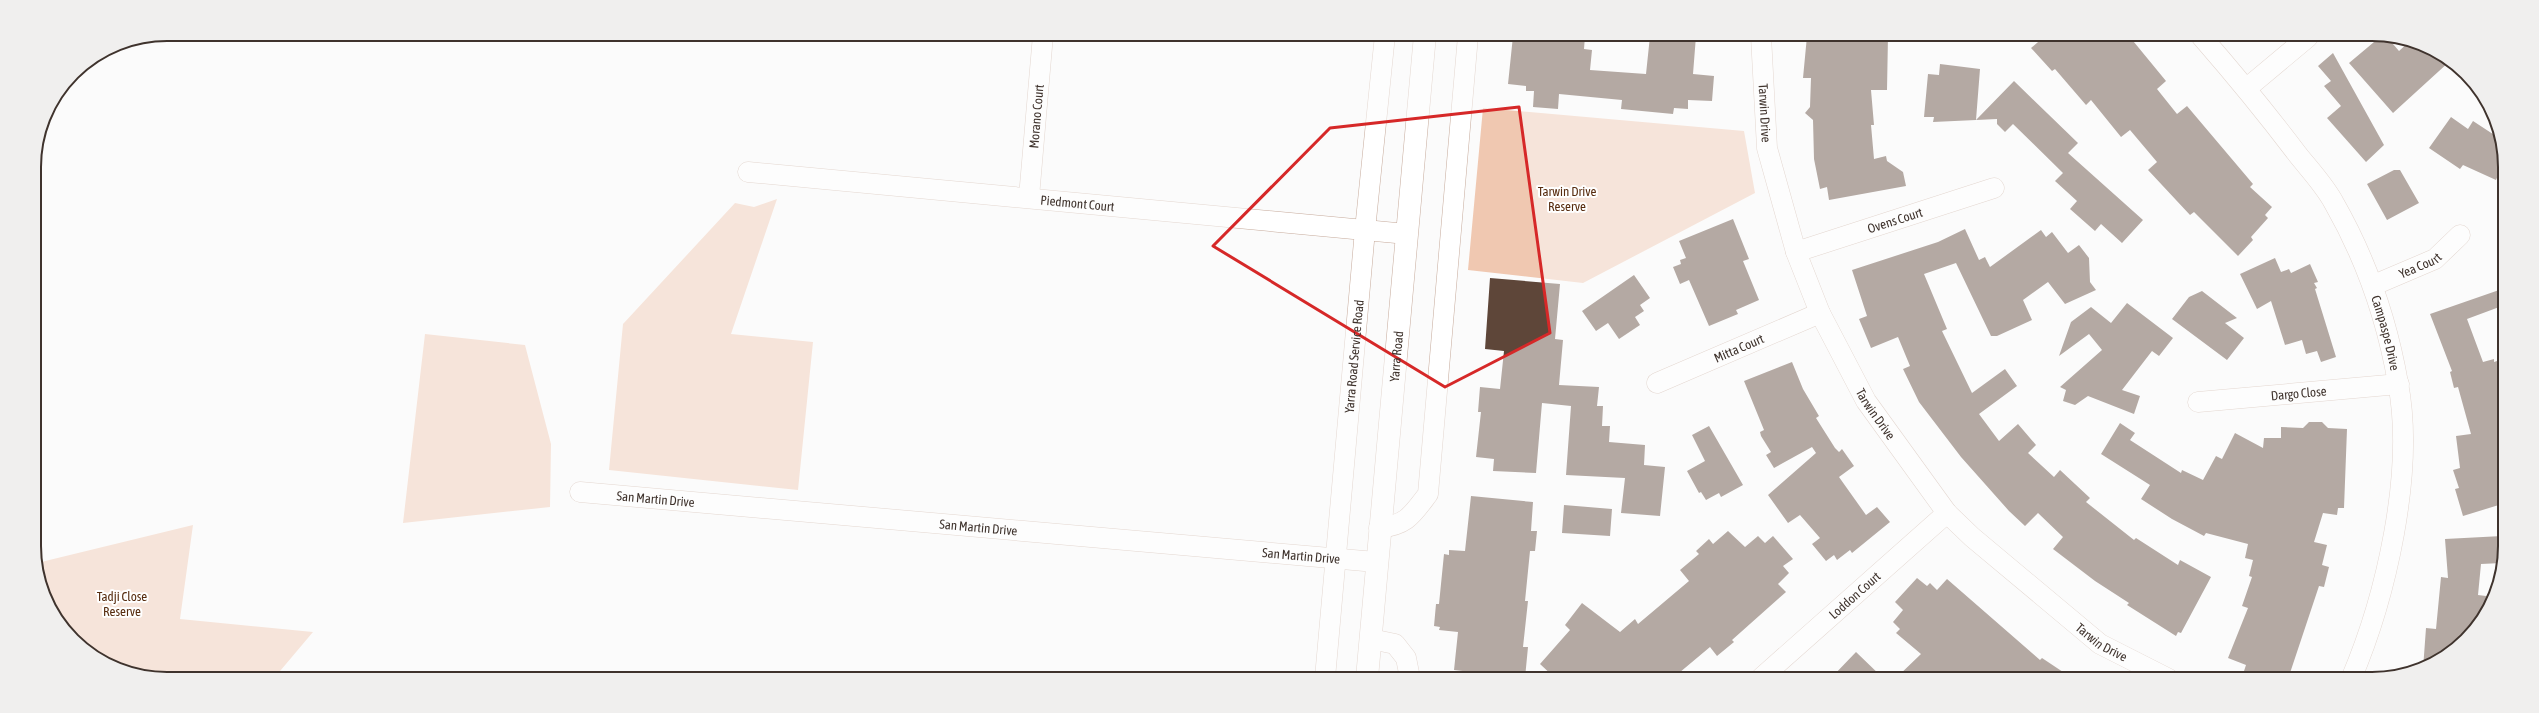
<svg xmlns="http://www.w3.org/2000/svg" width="2539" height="713" viewBox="0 0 2539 713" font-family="'Asap Condensed',sans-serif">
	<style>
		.green { fill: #f0c8b1 }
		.building { fill: #5e4639 }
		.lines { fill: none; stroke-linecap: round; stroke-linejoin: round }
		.minor-casing { stroke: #c7ab9c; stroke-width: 21 }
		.secondary-casing { stroke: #c7ab9c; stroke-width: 23 }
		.minor { stroke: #fff; stroke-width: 20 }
		.secondary { stroke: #fff; stroke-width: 22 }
		.marked { fill: none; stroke: #d62828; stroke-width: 3; stroke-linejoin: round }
		.labels { text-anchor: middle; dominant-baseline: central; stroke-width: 4; stroke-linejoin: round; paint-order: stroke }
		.street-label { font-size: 13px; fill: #3f332d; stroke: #fff }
		.park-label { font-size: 13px; fill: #572c0f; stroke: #fff }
		.rim { fill: none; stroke: #3f332d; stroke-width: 2 }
	</style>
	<rect width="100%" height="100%" fill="#fbfbfb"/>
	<path class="green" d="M 1483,108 L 1744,131 L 1755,193 L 1583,283 L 1468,270 Z
		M 777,199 L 731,334 L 813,342 L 798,490 L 609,470 L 623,324 L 735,203 L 754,207 Z
		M 425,334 L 525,345 L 551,444 L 550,507 L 403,523 Z
		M 193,525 L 180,619 L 313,632 L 275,677 L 141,676 L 101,661 L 73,640 L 52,612 L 37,572 L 37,563 Z"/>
	<path class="building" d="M 1513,36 L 1585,36 L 1584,49 L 1592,50 L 1590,70 L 1646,74 L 1650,36 L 1696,36 L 1693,74 L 1714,76 L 1712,101 L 1688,100 L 1688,109 L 1674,108 L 1673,114 L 1621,109 L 1622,100 L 1559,94 L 1558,109 L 1533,107 L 1534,91 L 1526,91 L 1526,86 L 1508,84 Z
		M 1807,36 L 1888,36 L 1887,90 L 1871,90 L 1874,125 L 1871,125 L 1874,159 L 1886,156 L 1887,161 L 1903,172 L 1906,186 L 1829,200 L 1827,187 L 1820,189 L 1814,159 L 1813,120 L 1805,113 L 1810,107 L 1811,78 L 1803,78 Z
		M 2045,36 L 2129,36 L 2166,81 L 2157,89 L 2177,114 L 2187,106 L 2253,184 L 2250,187 L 2272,207 L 2265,215 L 2268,218 L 2251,237 L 2253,240 L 2238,256 L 2194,212 L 2190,215 L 2148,170 L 2157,162 L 2130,130 L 2121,137 L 2091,100 L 2086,105 L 2055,69 L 2052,71 L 2031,48 Z
		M 2380,37 L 2387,37 L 2399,51 L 2410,41 L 2438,52 L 2450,61 L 2393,113 L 2349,63 Z
		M 2333,53 L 2384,145 L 2366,162 L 2327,118 L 2341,106 L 2324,86 L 2331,81 L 2318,66 Z
		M 1940,64 L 1980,69 L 1976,120 L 1933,122 L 1934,117 L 1924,117 L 1928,74 L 1939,75 Z
		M 2014,81 L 2078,143 L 2068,153 L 2143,220 L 2122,243 L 2101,224 L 2095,231 L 2070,209 L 2077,201 L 2055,181 L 2063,173 L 2013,124 L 2005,132 L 1997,124 L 1997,119 L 1976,120 Z
		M 2451,117 L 2468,129 L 2473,121 L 2502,140 L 2502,166 L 2496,180 L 2463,165 L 2460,169 L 2429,148 Z
		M 2394,170 L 2400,170 L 2419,203 L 2387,220 L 2367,184 Z
		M 1733,219 L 1749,259 L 1743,261 L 1759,300 L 1736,310 L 1738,314 L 1709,326 L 1689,280 L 1680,284 L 1673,267 L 1681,264 L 1680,260 L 1686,258 L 1679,241 Z
		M 1965,229 L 1979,260 L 1985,257 L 1990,267 L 2041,230 L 2046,237 L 2052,232 L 2068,253 L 2079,245 L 2089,258 L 2090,282 L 2096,290 L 2065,304 L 2048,282 L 2023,300 L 2032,320 L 1997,336 L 1991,336 L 1956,263 L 1924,274 L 1947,329 L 1942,331 L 1972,393 L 2005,369 L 2017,386 L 1979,414 L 1999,441 L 2018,424 L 2036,445 L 2028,453 L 2054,477 L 2060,470 L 2090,498 L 2086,502 L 2134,540 L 2136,538 L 2178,565 L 2180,560 L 2211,577 L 2181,633 L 2178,632 L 2176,636 L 2127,605 L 2129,603 L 2095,581 L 2053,549 L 2063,537 L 2038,513 L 2025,526 L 2009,511 L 1961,457 L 1919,402 L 1903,369 L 1910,366 L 1898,337 L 1871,348 L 1859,319 L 1867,316 L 1852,270 L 1938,242 Z
		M 2275,258 L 2281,272 L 2289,269 L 2291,273 L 2310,264 L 2318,282 L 2314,283 L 2317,288 L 2315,289 L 2336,357 L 2321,362 L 2317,351 L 2306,354 L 2302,340 L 2285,345 L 2271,301 L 2257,309 L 2240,274 Z
		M 1634,275 L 1650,298 L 1640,305 L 1644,311 L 1635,317 L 1640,325 L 1619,339 L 1608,323 L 1596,331 L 1582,311 Z
		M 1490,278 L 1560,284 L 1555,339 L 1563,340 L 1559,385 L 1599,387 L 1597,406 L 1603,406 L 1602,426 L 1610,426 L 1609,442 L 1645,445 L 1644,465 L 1665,467 L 1660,516 L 1621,513 L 1625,478 L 1566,475 L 1571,406 L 1542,403 L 1536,473 L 1493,471 L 1494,459 L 1476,457 L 1481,412 L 1478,412 L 1480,387 L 1500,389 L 1504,351 L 1485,349 Z
		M 2502,289 L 2502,306 L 2467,319 L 2483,362 L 2494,359 L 2494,362 L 2497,361 L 2502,378 L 2502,504 L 2463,516 L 2455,489 L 2459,488 L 2453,470 L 2460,468 L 2456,436 L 2471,434 L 2458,387 L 2454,388 L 2450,372 L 2452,371 L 2430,314 Z
		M 2202,291 L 2237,318 L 2225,323 L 2244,338 L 2227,360 L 2172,319 L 2189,297 Z
		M 2127,303 L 2173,338 L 2159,356 L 2152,351 L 2122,390 L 2140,396 L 2134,414 L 2088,396 L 2075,405 L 2063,401 L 2066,390 L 2060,387 L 2102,350 L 2089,334 L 2059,356 L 2071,322 L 2091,307 L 2111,323 Z
		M 1792,362 L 1803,389 L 1819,416 L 1816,418 L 1835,448 L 1839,452 L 1842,449 L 1854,466 L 1839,477 L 1866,515 L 1877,507 L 1890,522 L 1852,553 L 1850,550 L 1837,560 L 1834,555 L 1826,561 L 1812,544 L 1820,538 L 1800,515 L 1788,523 L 1768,495 L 1816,453 L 1812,447 L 1774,468 L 1766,455 L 1771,452 L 1761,436 L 1760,432 L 1764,430 L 1744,381 Z
		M 2309,422 L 2322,422 L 2328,428 L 2347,429 L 2344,508 L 2338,508 L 2337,515 L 2323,513 L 2314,542 L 2327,545 L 2322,565 L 2329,567 L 2324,587 L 2319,586 L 2288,679 L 2269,673 L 2267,679 L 2256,679 L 2243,674 L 2246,665 L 2228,658 L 2248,608 L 2242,606 L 2252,577 L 2249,576 L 2253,560 L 2245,558 L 2248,544 L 2206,533 L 2204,536 L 2172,519 L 2141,499 L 2150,485 L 2101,454 L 2120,423 L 2135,433 L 2130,440 L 2181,473 L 2182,470 L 2203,480 L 2216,456 L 2222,459 L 2235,433 L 2263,448 L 2264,438 L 2281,438 L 2281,427 L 2303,428 Z
		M 1709,426 L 1743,485 L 1721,497 L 1719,493 L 1706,500 L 1701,492 L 1699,493 L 1687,471 L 1705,461 L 1692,435 Z
		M 1471,496 L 1533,502 L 1531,531 L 1537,531 L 1535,551 L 1530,551 L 1525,601 L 1528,601 L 1523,647 L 1528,647 L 1525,678 L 1480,678 L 1480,673 L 1454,670 L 1458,632 L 1439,630 L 1440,627 L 1434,626 L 1436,604 L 1439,604 L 1444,554 L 1449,555 L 1449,550 L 1465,551 Z
		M 1564,505 L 1612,509 L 1610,536 L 1562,533 Z
		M 1728,531 L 1745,547 L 1758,536 L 1765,543 L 1773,536 L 1793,559 L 1783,566 L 1789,573 L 1778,584 L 1786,592 L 1732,640 L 1734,642 L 1717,656 L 1710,647 L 1673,678 L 1555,678 L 1540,664 L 1570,630 L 1565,625 L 1582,603 L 1620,632 L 1635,619 L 1638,624 L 1689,581 L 1680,570 L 1699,554 L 1696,551 L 1709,539 L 1713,544 Z
		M 2502,536 L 2502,563 L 2481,564 L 2478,595 L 2486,596 L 2484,616 L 2459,646 L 2423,669 L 2426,628 L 2436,629 L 2441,577 L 2448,578 L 2445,539 Z
		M 1917,578 L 1927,586 L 1930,583 L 1937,590 L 1947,579 L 2040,660 L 2042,658 L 2072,678 L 2027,678 L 2029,677 L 2021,672 L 2016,678 L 1896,678 L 1921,654 L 1896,633 L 1900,629 L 1893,622 L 1903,610 L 1895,602 Z
		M 1856,652 L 1883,678 L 1831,678 Z"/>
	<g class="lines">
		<defs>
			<g id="minor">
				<path id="s1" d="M 1761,36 L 1767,148 L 1796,252 L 1820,313 L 1866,401 L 1947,513 L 1972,537 L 2100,644 L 2169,679"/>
				<path id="s2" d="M 2201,36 C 2235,75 2267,114 2298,155 C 2310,170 2325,186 2334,203 C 2366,259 2387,320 2398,383 C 2415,472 2386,597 2351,679"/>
				<path d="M 2247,88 L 2308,37"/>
				<path id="s3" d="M 748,172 L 1407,234"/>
				<path id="s4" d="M 1029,197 L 1043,35"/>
				<path id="s5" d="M 1796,252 L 1994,188"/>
				<path id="s6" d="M 2374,285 L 2435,259 L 2460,235"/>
				<path id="s7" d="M 1657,383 L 1820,313"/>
				<path id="s8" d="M 2198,402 L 2399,384"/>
				<path id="s9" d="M 580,492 L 1376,562"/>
				<path d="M 1379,528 C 1407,525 1412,515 1428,494 L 1468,36"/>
				<path d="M 1371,639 L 1395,644 L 1406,658 L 1410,678"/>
				<path id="s10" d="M 1325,678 L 1365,230 L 1385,35"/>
				<path id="s11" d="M 1761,678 L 1947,513"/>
			</g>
			<g id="secondary">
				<path id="s12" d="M 1367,678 L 1425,35"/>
			</g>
		</defs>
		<use href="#minor" class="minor-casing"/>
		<use href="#secondary" class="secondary-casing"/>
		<use href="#minor" class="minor"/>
		<use href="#secondary" class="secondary"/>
	</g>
	<path d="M0 0H2539V713H0ZM 1519,107 L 1550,333 L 1445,387 L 1213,246 L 1330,128 Z" fill="#fbfbfb" fill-opacity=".55" fill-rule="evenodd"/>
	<path class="marked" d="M 1519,107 L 1550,333 L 1445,387 L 1213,246 L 1330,128 Z"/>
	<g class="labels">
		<g class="street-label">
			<text stroke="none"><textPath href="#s1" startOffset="77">Tarwin Drive</textPath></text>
			<text stroke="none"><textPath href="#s4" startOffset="81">Morano Court</textPath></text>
			<text stroke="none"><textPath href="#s3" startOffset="331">Piedmont Court</textPath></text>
			<text stroke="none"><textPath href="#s5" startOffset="104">Ovens Court</textPath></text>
			<text stroke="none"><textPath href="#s6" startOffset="50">Yea Court</textPath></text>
			<text stroke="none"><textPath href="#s2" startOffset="354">Campaspe Drive</textPath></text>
			<text stroke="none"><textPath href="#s7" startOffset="89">Mitta Court</textPath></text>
			<text stroke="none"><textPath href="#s10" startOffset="323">Yarra Road Service Road</textPath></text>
			<text stroke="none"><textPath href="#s12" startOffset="323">Yarra Road</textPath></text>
			<text stroke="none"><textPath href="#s8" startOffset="101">Dargo Close</textPath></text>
			<text stroke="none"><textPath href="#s1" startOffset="401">Tarwin Drive</textPath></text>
			<text stroke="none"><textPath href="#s9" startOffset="76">San Martin Drive</textPath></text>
			<text stroke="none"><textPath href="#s9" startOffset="400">San Martin Drive</textPath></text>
			<text stroke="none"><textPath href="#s9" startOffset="724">San Martin Drive</textPath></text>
			<text stroke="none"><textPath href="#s11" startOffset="125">Loddon Court</textPath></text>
			<text stroke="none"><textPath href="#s1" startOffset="725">Tarwin Drive</textPath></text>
		</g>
		<g class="park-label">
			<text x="1567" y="191">Tarwin Drive<tspan x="1567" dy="15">Reserve</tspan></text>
			<text x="122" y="596">Tadji Close<tspan x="122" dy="15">Reserve</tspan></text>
		</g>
	</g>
	<path d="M0 0H2539V713H0ZM167 41H2372A126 126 0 0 1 2498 167V546A126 126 0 0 1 2372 672H167A126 126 0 0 1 41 546V167A126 126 0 0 1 167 41Z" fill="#f0efee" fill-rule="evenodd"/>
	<path class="rim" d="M167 41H2372A126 126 0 0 1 2498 167V546A126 126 0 0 1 2372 672H167A126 126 0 0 1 41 546V167A126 126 0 0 1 167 41Z"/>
</svg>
